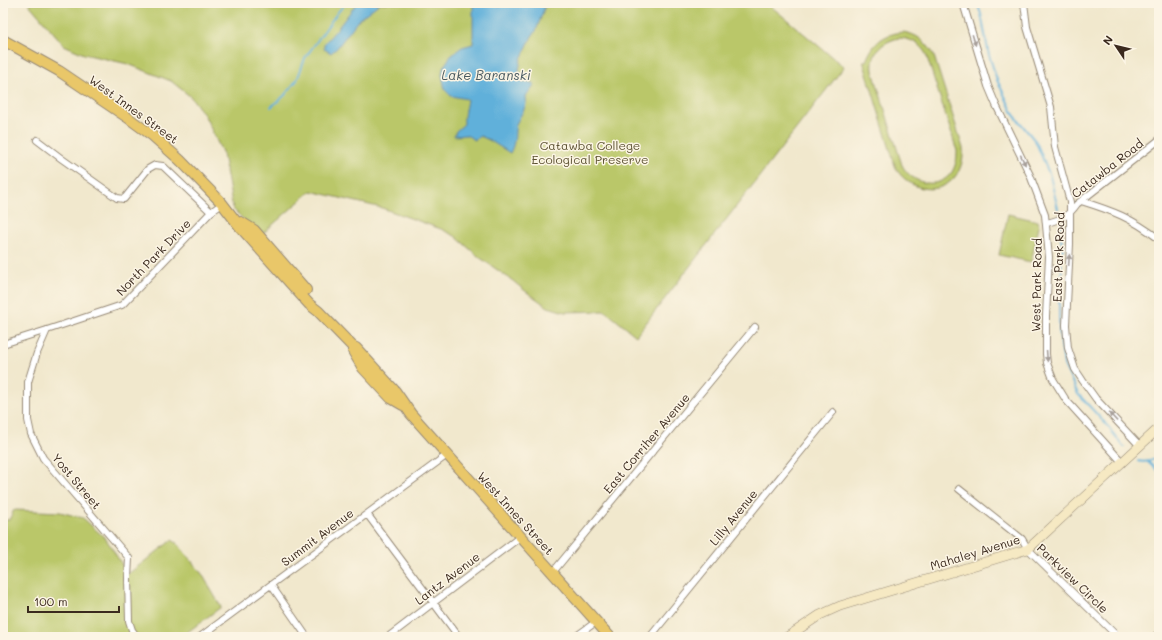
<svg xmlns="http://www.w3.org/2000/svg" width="1162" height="640" viewBox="0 0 1162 640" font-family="Mali,sans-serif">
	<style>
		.park { fill: #bac769; stroke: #7a7844; fill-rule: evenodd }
		.water { fill: #60b0da; stroke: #4e6d7c }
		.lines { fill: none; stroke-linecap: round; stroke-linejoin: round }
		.stream { stroke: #60b0da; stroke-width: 2 }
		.street-casing { stroke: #968976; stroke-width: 8 }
		.secondary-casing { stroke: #968976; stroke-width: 10 }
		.primary-casing { stroke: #968976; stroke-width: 12 }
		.street { stroke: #fff; stroke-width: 6 }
		.secondary { stroke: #f6e9c3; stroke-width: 9 }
		.primary { stroke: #e9c769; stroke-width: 10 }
		.oneway { fill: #a79f9a }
		.labels { text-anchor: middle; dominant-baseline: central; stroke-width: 3; stroke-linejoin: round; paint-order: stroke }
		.street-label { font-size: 12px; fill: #3b2a1e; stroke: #fcf5e5 }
		.park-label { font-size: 12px; fill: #5b5131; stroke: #fcf5e5 }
		.water-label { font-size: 13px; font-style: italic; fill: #485960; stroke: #fcf5e5 }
	</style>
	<rect width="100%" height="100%" fill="#fcf5e5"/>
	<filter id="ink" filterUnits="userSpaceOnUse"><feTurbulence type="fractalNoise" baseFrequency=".025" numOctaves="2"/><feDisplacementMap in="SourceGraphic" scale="8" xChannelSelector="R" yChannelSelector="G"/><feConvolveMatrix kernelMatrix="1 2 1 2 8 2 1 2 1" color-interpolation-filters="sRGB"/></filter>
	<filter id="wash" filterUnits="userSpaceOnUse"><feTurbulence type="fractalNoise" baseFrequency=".012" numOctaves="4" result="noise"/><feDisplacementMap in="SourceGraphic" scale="16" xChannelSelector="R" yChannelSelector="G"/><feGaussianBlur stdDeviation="0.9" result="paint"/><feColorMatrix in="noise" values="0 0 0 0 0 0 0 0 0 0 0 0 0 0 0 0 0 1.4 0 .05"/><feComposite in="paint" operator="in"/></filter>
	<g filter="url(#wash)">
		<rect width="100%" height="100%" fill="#f1e8cd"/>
		<path class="park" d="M 28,3 L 767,3 L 844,67 L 636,336 L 605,311 L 565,312 L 548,307 L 524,290 L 513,281 L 479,257 L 455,236 L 441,229 L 382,208 L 311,191 L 260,236 L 233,209 L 223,154 L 205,116 L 191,97 L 171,81 L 128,64 L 84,54 L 64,45 Z
			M 903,32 C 917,34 925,41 933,53 L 963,148 C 966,190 920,204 896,169 L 863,61 L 866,61 C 873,43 883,34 903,32 ZM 899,38 C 912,39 919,43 926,54 L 957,151 C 957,158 956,165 952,172 C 938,191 912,184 902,165 L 873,71 C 871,53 881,42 899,38 Z
			M 1008,214 L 1038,221 L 1039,226 L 1031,262 L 999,255 Z
			M 14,510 L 60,512 L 83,518 L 106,539 L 128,574 L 172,540 L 177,543 L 202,574 L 221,607 L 181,637 L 3,637 L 3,520 L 9,520 Z"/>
		<path class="water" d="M 357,3 L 380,3 L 359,19 L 337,48 L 331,53 L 324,49 L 324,44 L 337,29 Z
			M 476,3 L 494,3 L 500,7 L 503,3 L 546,3 L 536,31 L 532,36 L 521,59 L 519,70 L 523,82 L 534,83 L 534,85 L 526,96 C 529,110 515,118 515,131 C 515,138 514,146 510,153 L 489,140 L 480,136 L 475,140 L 466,135 L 454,136 L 456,131 L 464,124 C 463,115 466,108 467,99 L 451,96 L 445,90 L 442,75 L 443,68 L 451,55 L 462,47 L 473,44 L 473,5 Z"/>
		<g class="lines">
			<path class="stream" d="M 977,3 L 981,14 L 989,55 L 997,80 L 1014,115 L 1036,142 L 1050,176 L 1058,209
				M 271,107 L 284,96 L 297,80 L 305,58 L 337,13 L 346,3
				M 1061,227 L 1060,233 L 1063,248 L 1060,254 L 1062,272 L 1059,285 L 1059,330 L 1064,365 L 1078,394 L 1105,423 L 1124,447
				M 1138,461 C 1146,463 1152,461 1159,457
				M 1148,462 L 1159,472"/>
		</g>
	</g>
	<g filter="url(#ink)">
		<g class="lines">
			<defs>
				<path id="street" d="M 963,3 L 988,86 L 996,105 L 1030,175 L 1045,215 L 1049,257 L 1046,316 L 1046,354 L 1047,363 L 1053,379 L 1066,400 L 1122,462
					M 1024,3 L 1027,27 L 1051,107 L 1055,147 L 1070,202 L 1070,244 L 1066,325 L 1068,348 L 1075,369 L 1083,381 L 1096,399 L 1140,446
					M 37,140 L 62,159 L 117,198 L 124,199 L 148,169 L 155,165 L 163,166 L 211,212
					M 1081,201 C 1113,211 1132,218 1159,239
					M 1047,223 C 1061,219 1068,217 1077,204 L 1159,140
					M 47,330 L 37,353 L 28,382 L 28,420 L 31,434 L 43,458 L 129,558 L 128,578 L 129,621 L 132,630 L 137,637
					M 3,344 L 47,330 L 122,305 L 211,212 L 222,204
					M 959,489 L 1022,539 L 1028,549 L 1118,637
					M 367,514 L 459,637
					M 553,572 L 755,327
					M 271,585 L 307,637
					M 200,637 L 447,455
					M 388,637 L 520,537
					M 575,637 L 596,622
					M 650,637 L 833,412
					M 1154,637 L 1159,633"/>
				<path id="secondary" d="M 787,637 L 820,615 L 840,606 L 1028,549 L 1159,428"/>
				<path id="primary" d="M 3,40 L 59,71 L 127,117 L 153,136 L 180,160 L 221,202 L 241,228 L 309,304 L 318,311 L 352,346 L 356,348 L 395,391 L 411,414 L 610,637
					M 241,222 L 254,230 L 306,290
					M 353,351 L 363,368 L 391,398 L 403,405"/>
			</defs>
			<use href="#street" class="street-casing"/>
			<use href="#secondary" class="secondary-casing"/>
			<use href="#primary" class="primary-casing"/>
			<use href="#street" class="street"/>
			<use href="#secondary" class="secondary"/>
			<use href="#primary" class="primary"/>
		</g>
		<defs><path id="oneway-solid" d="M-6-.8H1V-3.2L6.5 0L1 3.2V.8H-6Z"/></defs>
		<g class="oneway">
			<use href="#oneway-solid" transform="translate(974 40) rotate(73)"/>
			<use href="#oneway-solid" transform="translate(1023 160) rotate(64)"/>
			<use href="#oneway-solid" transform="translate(1069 260) rotate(-86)"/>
			<use href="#oneway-solid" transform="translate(1047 356) rotate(86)"/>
			<use href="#oneway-solid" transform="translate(1113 417) rotate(-133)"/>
		</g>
	</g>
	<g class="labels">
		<g class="street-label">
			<text transform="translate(134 109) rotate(36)">West Innes Street</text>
			<text transform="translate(1107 168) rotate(-38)">Catawba Road</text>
			<text transform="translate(153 257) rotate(-46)">North Park Drive</text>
			<text transform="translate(1058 257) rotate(-88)">East Park Road</text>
			<text transform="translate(1036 285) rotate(-89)">West Park Road</text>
			<text transform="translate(646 443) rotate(-50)">East Corriher Avenue</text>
			<text transform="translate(77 481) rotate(50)">Yost Street</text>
			<text transform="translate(516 513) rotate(48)">West Innes Street</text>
			<text transform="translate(733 517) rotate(-51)">Lilly Avenue</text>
			<text transform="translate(317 537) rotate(-37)">Summit Avenue</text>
			<text transform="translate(975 552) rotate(-17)">Mahaley Avenue</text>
			<text transform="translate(447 578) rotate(-37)">Lantz Avenue</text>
			<text transform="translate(1073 578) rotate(44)">Parkview Circle</text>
		</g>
		<g class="park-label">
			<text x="590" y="145">Catawba College<tspan x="590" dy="14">Ecological Preserve</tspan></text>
		</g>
		<g class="water-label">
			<text x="486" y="74">Lake Baranski</text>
		</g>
	</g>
	<rect width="1162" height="640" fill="none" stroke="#fcf5e5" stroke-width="16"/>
	<g transform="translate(1116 46) rotate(305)" stroke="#fcf5e5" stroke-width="3" paint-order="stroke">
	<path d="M0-3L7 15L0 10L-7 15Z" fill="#3b2a1e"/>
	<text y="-6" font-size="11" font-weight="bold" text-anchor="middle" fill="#3b2a1e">N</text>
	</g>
	<path d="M28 606v6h91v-6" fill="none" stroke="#3b2a1e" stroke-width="2"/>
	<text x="34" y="606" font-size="12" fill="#3b2a1e" stroke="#fcf5e5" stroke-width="3" paint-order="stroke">100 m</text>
</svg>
